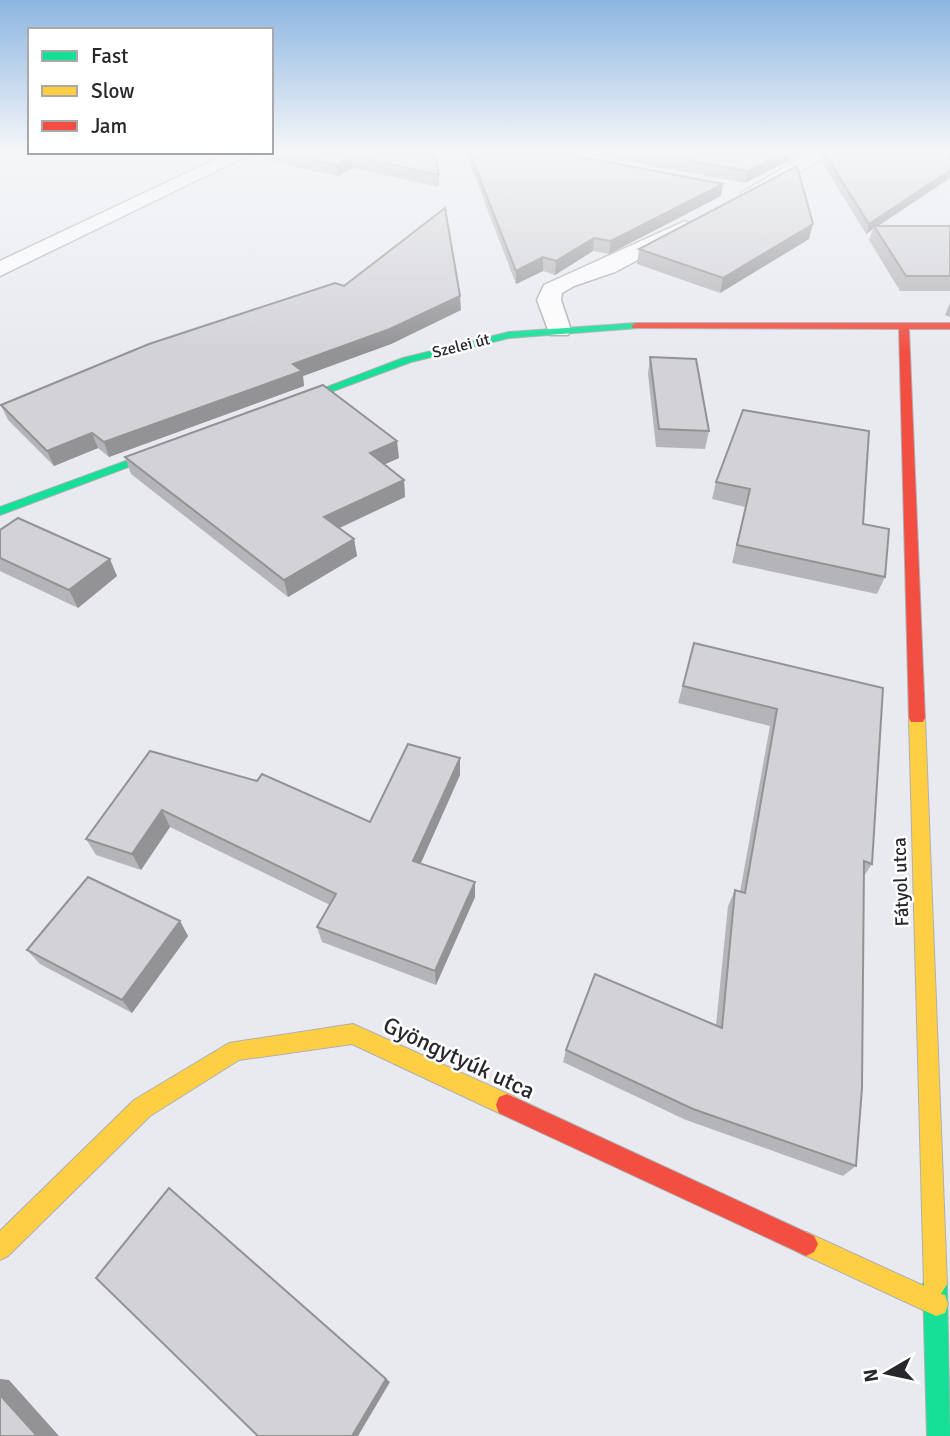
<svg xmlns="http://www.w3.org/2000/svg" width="950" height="1436" viewBox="0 0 950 1436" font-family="Signika,sans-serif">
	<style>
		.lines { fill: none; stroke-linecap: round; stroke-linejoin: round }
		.street-casing { stroke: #afafb4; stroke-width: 3 }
		.fast-casing { stroke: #afafb4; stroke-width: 2 }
		.slow-casing { stroke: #afafb4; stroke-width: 2 }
		.jam-casing { stroke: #afafb4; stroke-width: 2 }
		.street { fill: #fcfcfd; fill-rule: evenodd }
		.fast { fill: #16e098; fill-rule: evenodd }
		.slow { fill: #ffcf43; fill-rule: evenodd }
		.jam { fill: #f24e42; fill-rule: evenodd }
		.wall { fill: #b5b5b9 }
		.shaded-wall { fill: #939396 }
		.building { fill: #d2d2d7; stroke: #939396; stroke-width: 2 }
		.labels { text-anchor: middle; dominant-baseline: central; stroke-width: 5; stroke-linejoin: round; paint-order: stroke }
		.far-street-label { font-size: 16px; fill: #27272c; stroke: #fff }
		.street-label { font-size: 19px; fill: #27272c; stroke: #fff }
		.near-street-label { font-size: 23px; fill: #27272c; stroke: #fff }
	</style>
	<rect width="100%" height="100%" fill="#e9eaf0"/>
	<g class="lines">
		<defs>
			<path id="street" d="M 813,151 L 835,151 L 758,197 L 751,199 L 741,193 Z
				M 231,152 L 255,152 L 0,276 L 0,261 Z
				M 685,221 L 695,227 L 692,231 L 615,272 L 574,286 L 562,293 L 561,300 L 571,330 L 568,335 L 550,335 L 537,300 L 544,285 Z"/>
			<path id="fast" d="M 636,323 L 641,326 L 639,328 L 509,338 L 411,362 L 285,409 L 275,407 L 403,358 L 509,332 Z
				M 175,443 L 179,444 L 179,448 L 0,515 L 0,507 Z
				M 935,1272 L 944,1275 L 947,1284 L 950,1436 L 927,1436 L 923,1284 L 926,1275 Z"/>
			<path id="slow" d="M 917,712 L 923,714 L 925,718 L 947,1284 L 941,1294 L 945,1295 L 948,1304 L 945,1313 L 936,1316 L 798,1252 L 794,1244 L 798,1236 L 806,1232 L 924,1286 L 909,718 L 911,714 Z
				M 353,1024 L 515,1097 L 518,1105 L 515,1113 L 507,1116 L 499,1113 L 352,1044 L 239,1060 L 150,1116 L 8,1256 L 0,1260 L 0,1231 L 134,1100 L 229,1043 Z"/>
			<path id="jam" d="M 636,323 L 950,323 L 950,329 L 909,329 L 925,718 L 923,722 L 911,722 L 909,718 L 899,329 L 633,328 L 631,326 Z
				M 507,1094 L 814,1236 L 818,1244 L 814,1252 L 806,1256 L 798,1252 L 499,1113 L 496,1105 L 499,1097 Z"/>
		</defs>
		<use href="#street" class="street-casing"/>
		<use href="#fast" class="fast-casing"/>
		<use href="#slow" class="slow-casing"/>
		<use href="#jam" class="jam-casing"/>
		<use href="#street" class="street"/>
		<use href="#fast" class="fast"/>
		<use href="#slow" class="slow"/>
		<use href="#jam" class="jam"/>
	</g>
	<path class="wall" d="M 271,151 L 434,151 L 439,175 L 439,187 L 353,168 L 337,176 L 270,161 L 269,152 L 271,152 Z
		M 465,151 L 550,151 L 721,196 L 609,254 L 593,251 L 555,275 L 543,271 L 516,284 Z
		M 569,151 L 791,151 L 788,161 L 745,183 Z
		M 950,151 L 950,178 L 878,226 L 950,226 L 950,291 L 900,291 L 869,240 L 873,229 L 866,234 L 822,162 L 824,153 Z
		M 809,239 L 720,293 L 637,264 L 639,249 Z
		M 344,286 L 461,310 L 391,344 L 303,376 L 304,386 L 109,457 L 98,448 L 54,466 L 8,420 L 1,405 Z
		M 950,303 L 950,317 L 945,315 Z
		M 650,357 L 709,431 L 705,449 L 656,447 L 648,374 Z
		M 743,410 L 863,524 L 885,577 L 877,594 L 732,563 L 745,507 L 712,499 L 716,482 Z
		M 125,457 L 399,458 L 385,464 L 404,480 L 405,497 L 340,528 L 354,539 L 357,556 L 288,597 L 131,474 Z
		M 0,530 L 117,576 L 78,608 L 0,571 Z
		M 694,643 L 883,688 L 872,864 L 864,876 L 856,1166 L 843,1176 L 686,1120 L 563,1062 L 566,1050 L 716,1025 L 728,906 L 735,890 L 740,892 L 770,726 L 678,703 Z
		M 150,751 L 370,822 L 460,775 L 421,863 L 475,897 L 436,985 L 322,942 L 317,927 L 330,905 L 170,827 L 141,870 L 96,855 L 86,839 Z
		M 180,921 L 188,936 L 132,1013 L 40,964 L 27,950 Z"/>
	<path class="shaded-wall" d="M 788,151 L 791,151 L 788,161 L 745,183 L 747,171 Z
		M 352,156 L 353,168 L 337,176 L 336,165 Z
		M 950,170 L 950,178 L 875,228 L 874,226 L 873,229 L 866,234 L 869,224 Z
		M 723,184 L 721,196 L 609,254 L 611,241 Z
		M 813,224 L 809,239 L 720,293 L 723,278 Z
		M 594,238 L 593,251 L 555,275 L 556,261 Z
		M 543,257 L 543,271 L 516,284 L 516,271 Z
		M 460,296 L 461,310 L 391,344 L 303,376 L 304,386 L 109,457 L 104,442 Z
		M 92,433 L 98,448 L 54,466 L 47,451 Z
		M 397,441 L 399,458 L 372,470 L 370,453 Z
		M 404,480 L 405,497 L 326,534 L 324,517 Z
		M 354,539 L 357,556 L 288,597 L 284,580 Z
		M 110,559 L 117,576 L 78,608 L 69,590 Z
		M 460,758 L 460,775 L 415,876 L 413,861 Z
		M 162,810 L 170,827 L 141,870 L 132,854 Z
		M 475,882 L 475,897 L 436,985 L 435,971 Z
		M 180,921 L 188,936 L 132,1013 L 122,1000 Z
		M 169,1188 L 390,1382 L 358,1436 L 352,1436 Z
		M 0,1379 L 9,1380 L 59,1436 L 37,1436 L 0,1395 Z"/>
	<path class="building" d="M 275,151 L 434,151 L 439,175 L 352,156 L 336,165 Z
		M 469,151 L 549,151 L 723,184 L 611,241 L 594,238 L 556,261 L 543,257 L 516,271 Z
		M 634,151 L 788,151 L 747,171 Z
		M 827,151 L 950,151 L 950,170 L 869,224 L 824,153 Z
		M 797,166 L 813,224 L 723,278 L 639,249 Z
		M 445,208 L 460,296 L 390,329 L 293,364 L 302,371 L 104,442 L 92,433 L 47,451 L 1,405 L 149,344 L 335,283 L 344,286 Z
		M 874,226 L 950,226 L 950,276 L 906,276 Z
		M 650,357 L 696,359 L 709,431 L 659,429 Z
		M 323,385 L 397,441 L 370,453 L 404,480 L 324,517 L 354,539 L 284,580 L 125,457 Z
		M 743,410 L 869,431 L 863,524 L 889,529 L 885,577 L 737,545 L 750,489 L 716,482 Z
		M 18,518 L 110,559 L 69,590 L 0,558 L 0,530 Z
		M 694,643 L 883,688 L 872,864 L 864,861 L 862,1088 L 856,1166 L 693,1109 L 566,1050 L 595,974 L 722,1028 L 735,890 L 745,893 L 777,709 L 683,686 Z
		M 408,744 L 460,758 L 413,861 L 475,882 L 435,971 L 317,927 L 336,894 L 162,810 L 132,854 L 86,839 L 150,751 L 257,781 L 262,774 L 370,822 Z
		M 88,877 L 180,921 L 122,1000 L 27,950 Z
		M 169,1188 L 386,1379 L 352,1436 L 258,1436 L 96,1278 Z
		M 0,1395 L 37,1436 L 0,1436 Z"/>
	<linearGradient id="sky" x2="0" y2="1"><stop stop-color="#8db6e2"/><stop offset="0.43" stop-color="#f5f6f8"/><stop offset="1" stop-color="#f5f6f8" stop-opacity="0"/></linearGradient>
	<rect width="950" height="352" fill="url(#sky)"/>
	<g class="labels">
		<g class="far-street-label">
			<text transform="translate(461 346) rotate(-14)">Szelei út</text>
		</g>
		<g class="street-label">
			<text transform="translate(901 882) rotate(-92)">Fátyol utca</text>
		</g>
		<g class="near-street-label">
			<text transform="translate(459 1058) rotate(25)">Gyöngytyúk utca</text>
		</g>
	</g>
	<rect x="28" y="28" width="245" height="126" fill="#ffffff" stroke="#a9a9ab" stroke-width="2"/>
	<rect x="42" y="51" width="35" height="10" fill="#16e098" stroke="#a9a9ab" stroke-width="2"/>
	<text x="91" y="63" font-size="21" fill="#27272c">Fast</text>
	<rect x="42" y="86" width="35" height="10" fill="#ffcf43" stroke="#a9a9ab" stroke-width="2"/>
	<text x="91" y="98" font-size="21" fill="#27272c">Slow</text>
	<rect x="42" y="121" width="35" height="10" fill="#f24e42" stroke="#a9a9ab" stroke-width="2"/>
	<text x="91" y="133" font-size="21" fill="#27272c">Jam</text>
	<g transform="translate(887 1373) rotate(261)" stroke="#ffffff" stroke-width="5" paint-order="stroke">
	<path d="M0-5L12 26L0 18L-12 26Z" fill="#27272c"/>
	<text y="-10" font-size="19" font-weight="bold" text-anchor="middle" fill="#27272c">N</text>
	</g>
</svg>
